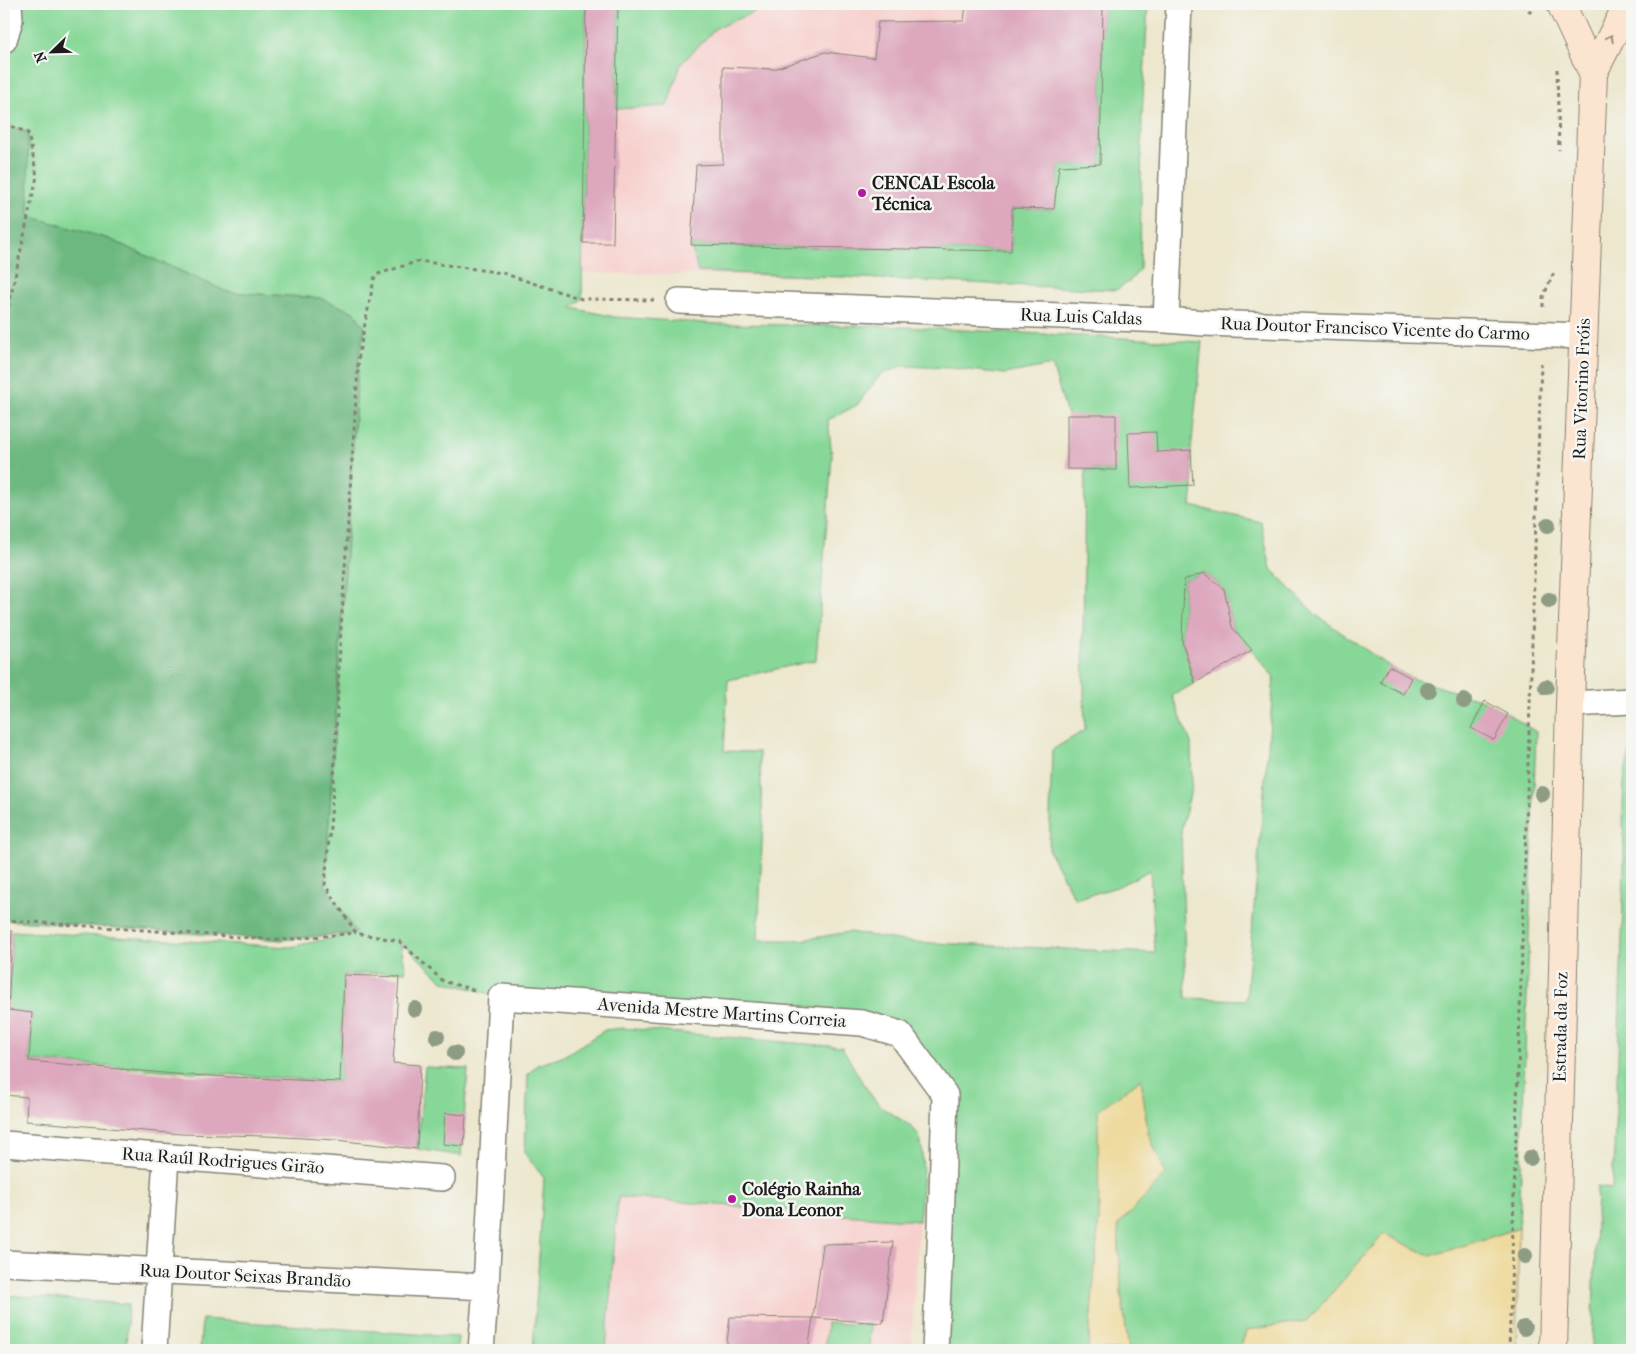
<svg xmlns="http://www.w3.org/2000/svg" width="1636" height="1354" viewBox="0 0 1636 1354" font-family="'IM FELL French Canon',serif">
	<style>
		.built { fill: #f7d0cd }
		.green { fill: #87d898; stroke: #527a5a; fill-rule: evenodd }
		.forest { fill: #6db880; stroke: #446a4e }
		.sand { fill: #eeda9e; stroke: #857b5d }
		.building { fill: #dda8be }
		.lines { fill: none; stroke-linecap: round; stroke-linejoin: round }
		.street-casing { stroke: #848274; stroke-width: 28 }
		.secondary-casing { stroke: #848274; stroke-width: 30 }
		.path { stroke: #848274; stroke-width: 3; stroke-dasharray: 4 4; stroke-linecap: butt }
		.street { stroke: #fff; stroke-width: 25 }
		.secondary { stroke: #fce5d0; stroke-width: 28 }
		.tree { fill: #8e9c83 }
		.oneway { stroke: #978b7f }
		.poi-dot { fill: #b5179e; stroke: #f6f6f2; stroke-width: 2 }
		.labels { text-anchor: middle; dominant-baseline: central; stroke-width: 5; stroke-linejoin: round; paint-order: stroke }
		.poi-label { font-size: 18px; font-weight: bold; fill: #1c1c1c; stroke: #f6f6f2; text-anchor: start }
		.street-label { font-size: 18px; fill: #1c1c1c; stroke: #f6f6f2 }
	</style>
	<rect width="100%" height="100%" fill="#f6f6f2"/>
	<filter id="ink" filterUnits="userSpaceOnUse"><feTurbulence type="fractalNoise" baseFrequency=".02" numOctaves="2"/><feDisplacementMap in="SourceGraphic" scale="10" xChannelSelector="R" yChannelSelector="G"/><feConvolveMatrix kernelMatrix="1 2 1 2 8 2 1 2 1" color-interpolation-filters="sRGB"/></filter>
	<filter id="wash" filterUnits="userSpaceOnUse"><feTurbulence type="fractalNoise" baseFrequency=".0096" numOctaves="4" result="noise"/><feDisplacementMap in="SourceGraphic" scale="20" xChannelSelector="R" yChannelSelector="G"/><feGaussianBlur stdDeviation="1.12" result="paint"/><feColorMatrix in="noise" values="0 0 0 0 0 0 0 0 0 0 0 0 0 0 0 0 0 1.4 0 .05"/><feComposite in="paint" operator="in"/></filter>
	<g filter="url(#wash)">
		<rect width="100%" height="100%" fill="#ece7cd"/>
		<path class="built" d="M 586,4 L 1148,4 L 1142,116 L 1140,269 L 1129,282 L 1116,290 L 841,277 L 583,273 Z
			M 605,1030 L 866,1086 L 881,1107 L 905,1123 L 919,1135 L 923,1164 L 911,1345 L 904,1350 L 533,1350 L 544,1178 L 525,1154 L 528,1074 L 537,1065 L 562,1057 Z"/>
		<path class="green" d="M 8,4 L 586,4 L 582,299 L 572,308 L 615,317 L 718,324 L 884,326 L 1202,342 L 1191,450 L 1193,485 L 1191,506 L 1261,522 L 1271,569 L 1316,615 L 1389,666 L 1411,678 L 1485,701 L 1508,714 L 1536,732 L 1519,1228 L 1431,1256 L 1384,1234 L 1307,1321 L 1247,1330 L 1239,1350 L 1129,1350 L 1121,1293 L 1118,1225 L 1165,1174 L 1148,1133 L 1140,1079 L 1099,1170 L 1099,1219 L 1088,1350 L 933,1350 L 945,1095 L 900,1034 L 501,997 L 443,981 L 400,941 L 406,971 L 344,975 L 340,1082 L 29,1061 L 32,1013 L 8,1010 L 12,931 L 290,947 L 355,933 L 325,885 L 359,353 L 365,328 L 320,298 L 227,292 L 109,239 L 28,216 L 28,133 L 4,123 L 4,35 ZM 1052,365 L 1067,415 L 1116,470 L 1085,470 L 1083,648 L 1085,730 L 1052,750 L 1049,851 L 1075,899 L 1117,887 L 1150,870 L 1155,953 L 910,942 L 849,932 L 801,940 L 758,940 L 763,820 L 759,752 L 724,751 L 728,680 L 816,660 L 832,456 L 828,420 L 857,405 L 880,375 L 902,366 L 951,368 L 1005,374 ZM 1204,573 L 1224,589 L 1232,627 L 1274,677 L 1246,1000 L 1186,998 L 1181,831 L 1192,786 L 1191,743 L 1172,696 L 1195,683 L 1182,641 L 1184,580 Z
			M 618,4 L 781,4 L 761,9 L 716,28 L 681,64 L 667,106 L 616,109 Z
			M 1103,4 L 1148,4 L 1142,116 L 1140,269 L 1129,282 L 1116,290 L 841,277 L 698,272 L 691,245 L 1011,251 L 1012,208 L 1054,209 L 1059,166 L 1100,163 Z
			M 1632,748 L 1632,1350 L 1592,1350 L 1597,1187 L 1612,1189 C 1618,1081 1621,974 1624,867 C 1625,833 1618,778 1632,748 Z
			M 622,1028 L 842,1047 C 852,1064 868,1096 883,1108 C 892,1115 914,1125 919,1136 C 926,1155 921,1199 919,1221 L 618,1197 L 606,1350 L 533,1350 L 544,1178 L 525,1154 L 528,1074 L 537,1065 L 562,1057 L 605,1030 Z
			M 425,1067 L 468,1069 L 461,1156 L 417,1149 Z
			M 4,1295 L 128,1304 L 126,1350 L 4,1350 Z
			M 202,1319 L 458,1337 L 457,1350 L 200,1350 Z
			M 827,1323 L 870,1325 L 869,1350 L 825,1350 Z"/>
		<path class="forest" d="M 4,126 L 28,133 L 29,216 L 109,239 L 227,292 L 320,298 L 354,312 L 365,328 L 359,353 L 351,469 L 325,885 L 356,933 L 281,940 L 4,920 Z"/>
		<path class="sand" d="M 1141,1079 L 1148,1133 L 1166,1174 L 1118,1225 L 1121,1293 L 1129,1350 L 1088,1350 L 1099,1219 L 1098,1110 Z
			M 1519,1228 L 1516,1350 L 1239,1350 L 1247,1330 L 1307,1321 L 1384,1234 L 1431,1256 Z"/>
		<g id="blocks">
			<path class="building" d="M 586,4 L 618,4 L 613,243 L 583,243 Z
				M 966,4 L 1103,4 L 1100,164 L 1059,166 L 1054,209 L 1012,208 L 1011,251 L 691,245 L 696,165 L 723,164 L 723,67 L 774,69 L 825,52 L 874,58 L 878,22 L 964,21 Z
				M 1067,415 L 1116,415 L 1116,470 L 1067,469 Z
				M 1156,432 L 1157,452 L 1191,450 L 1193,485 L 1130,488 L 1128,433 Z
				M 1204,573 L 1224,589 L 1232,627 L 1252,650 L 1195,683 L 1182,641 L 1184,580 Z
				M 1389,666 L 1411,678 L 1403,694 L 1380,682 Z
				M 1485,701 L 1508,714 L 1494,740 L 1471,728 Z
				M 4,931 L 12,931 L 8,1010 L 32,1013 L 29,1061 L 187,1075 L 340,1082 L 344,975 L 399,977 L 393,1063 L 420,1065 L 417,1149 L 336,1140 L 267,1136 L 181,1134 L 26,1121 L 27,1097 L 4,1095 Z
				M 445,1113 L 466,1115 L 464,1146 L 443,1144 Z
				M 893,1242 L 883,1323 L 813,1318 L 823,1244 Z
				M 730,1317 L 813,1318 L 808,1350 L 726,1350 Z"/>
		</g>
	</g>
	<g filter="url(#ink)">
		<use href="#blocks" fill-opacity="0" stroke="#848274" stroke-width="1"/>
		<g class="lines">
			<defs>
				<path id="street" d="M 4,40 L 10,20 L 9,4
					M 679,301 L 1166,320 L 1179,4
					M 1166,320 L 1204,323 L 1583,336
					M 1570,704 L 1632,701
					M 4,1144 L 442,1178
					M 4,1263 L 486,1287
					M 154,1350 L 166,1157
					M 481,1350 L 486,1287 L 501,997 L 862,1023 L 900,1034 L 945,1095 L 941,1227 L 935,1350"/>
				<path id="secondary" d="M 1561,4 L 1593,73
					M 1553,1350 L 1570,704 L 1593,73 L 1628,4"/>
			</defs>
			<use href="#street" class="street-casing"/>
			<use href="#secondary" class="secondary-casing"/>
			<path class="path" d="M 1523,4 L 1532,14
				M 1557,69 L 1559,150
				M 4,123 L 28,133 L 37,176 L 4,327
				M 1543,307 L 1543,297 L 1555,270
				M 4,920 L 281,940 L 356,933
				M 474,990 L 443,981 L 399,941 L 356,933 L 325,885 L 334,779 L 340,644 L 359,353 L 375,275 L 419,261 L 502,273 L 582,299 L 654,300
				M 1509,1350 L 1541,363"/>
			<use href="#street" class="street"/>
			<use href="#secondary" class="secondary"/>
		</g>
		<g class="tree">
			<circle cx="1548" cy="525" r="8"/>
			<circle cx="1549" cy="600" r="8"/>
			<circle cx="1546" cy="687" r="8"/>
			<circle cx="1428" cy="690" r="8"/>
			<circle cx="1464" cy="701" r="8"/>
			<circle cx="1542" cy="794" r="8"/>
			<circle cx="415" cy="1009" r="8"/>
			<circle cx="437" cy="1037" r="8"/>
			<circle cx="455" cy="1053" r="8"/>
			<circle cx="1530" cy="1158" r="8"/>
			<circle cx="1525" cy="1256" r="8"/>
			<circle cx="1524" cy="1328" r="8"/>
		</g>
		<defs><path id="oneway-chevron" d="M-2-3.5L2.5 0L-2 3.5" fill="none" stroke-width="1.6" stroke-linecap="round" stroke-linejoin="round" transform="scale(1.25)"/></defs>
		<use class="oneway" href="#oneway-chevron" transform="translate(1610 38) rotate(-63)"/>
	</g>
	<g class="poi-dot">
		<circle cx="862" cy="193" r="5"/>
		<circle cx="732" cy="1199" r="5"/>
	</g>
	<g class="labels">
		<g class="poi-label">
			<text x="872" y="183">CENCAL Escola<tspan x="872" dy="21">Técnica</tspan></text>
			<text x="742" y="1189">Colégio Rainha<tspan x="742" dy="21">Dona Leonor</tspan></text>
		</g>
		<g class="street-label">
			<text transform="translate(1081 317) rotate(2)">Rua Luis Caldas</text>
			<text transform="translate(1375 329) rotate(2)">Rua Doutor Francisco Vicente do Carmo</text>
			<text transform="translate(1582 389) rotate(-88)">Rua Vitorino Fróis</text>
			<text transform="translate(722 1013) rotate(4)">Avenida Mestre Martins Correia</text>
			<text transform="translate(1561 1027) rotate(-89)">Estrada da Foz</text>
			<text transform="translate(223 1161) rotate(4)">Rua Raúl Rodrigues Girão</text>
			<text transform="translate(245 1276) rotate(3)">Rua Doutor Seixas Brandão</text>
		</g>
	</g>
	<rect width="1636" height="1354" fill="none" stroke="#f6f6f2" stroke-width="20"/>
	<g transform="translate(52 52) rotate(247)" stroke="#f6f6f2" stroke-width="4" paint-order="stroke">
	<path d="M0-4L9 19L0 12L-9 19Z" fill="#1c1c1c"/>
	<text y="-8" font-size="14" font-weight="bold" text-anchor="middle" fill="#1c1c1c">N</text>
	</g>
</svg>
